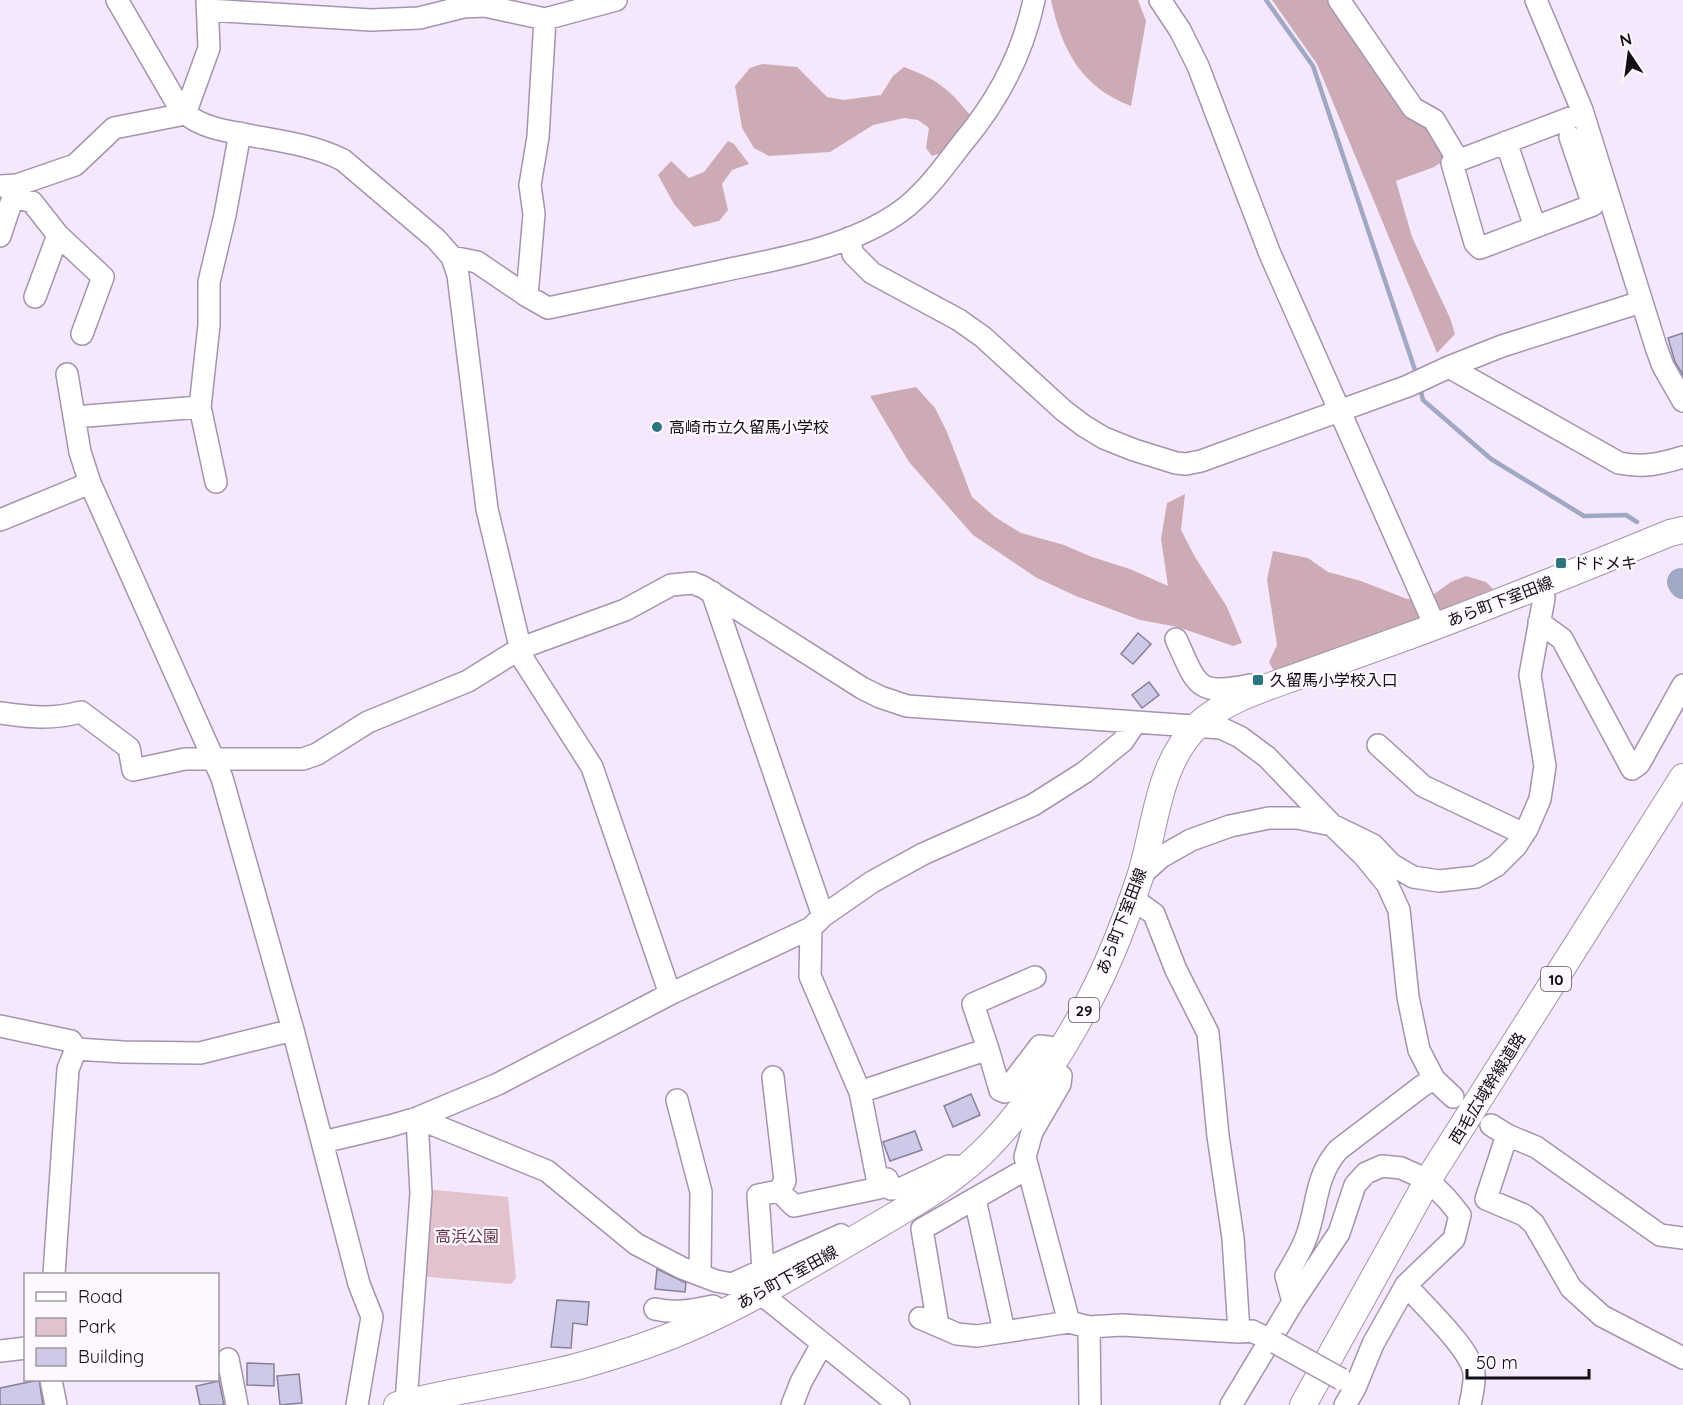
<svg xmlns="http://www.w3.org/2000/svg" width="1683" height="1405" viewBox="0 0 1683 1405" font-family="Quicksand,'Noto Sans JP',sans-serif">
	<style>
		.green { fill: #e2c2cc }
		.forest { fill: #ccabb5 }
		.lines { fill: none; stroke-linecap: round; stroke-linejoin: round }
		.stream { stroke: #a0a8c4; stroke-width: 4.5 }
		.river { stroke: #a0a8c4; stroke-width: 28 }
		.building { fill: #cec9e6; stroke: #85819c; stroke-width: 1.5 }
		.minor-casing { stroke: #a494ad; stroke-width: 24 }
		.major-casing { stroke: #a494ad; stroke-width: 28 }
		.minor { stroke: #fff; stroke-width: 21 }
		.major { stroke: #fff; stroke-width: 26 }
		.minor-bridge-casing { stroke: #a494ad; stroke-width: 24; stroke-linecap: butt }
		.minor-bridge { stroke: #fff; stroke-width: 21 }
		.poi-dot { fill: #2c747e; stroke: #fcf8fe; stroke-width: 2 }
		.labels { text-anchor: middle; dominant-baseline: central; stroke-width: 4.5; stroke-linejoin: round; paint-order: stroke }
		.shield { fill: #fcf8fe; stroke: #59545c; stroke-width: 1.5 }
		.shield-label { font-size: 15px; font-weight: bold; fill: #130d16 }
		.poi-label { font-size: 16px; fill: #130d16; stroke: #fcf8fe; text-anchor: start }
		.street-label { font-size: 16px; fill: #130d16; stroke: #fcf8fe }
		.park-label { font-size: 16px; fill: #663648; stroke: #fcf8fe }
	</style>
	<rect width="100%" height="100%" fill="#f5e7fc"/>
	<path class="green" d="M 425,1189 L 508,1197 L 516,1278 L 511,1284 L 418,1276 Z"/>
	<path class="forest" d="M 1051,0 L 1138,0 L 1146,21 L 1131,106 C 1081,87 1062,50 1051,0 Z
		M 1272,0 L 1327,0 L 1441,146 L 1446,159 L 1434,167 L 1396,181 L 1412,237 L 1450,318 L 1455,334 L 1437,353 L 1317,64 Z
		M 762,64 L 797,67 L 827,97 L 843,100 L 881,95 L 893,76 L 904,67 C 938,80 948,88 971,116 L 944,152 L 932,156 L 926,148 L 929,128 L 918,120 L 904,118 L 873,125 L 830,152 L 769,156 L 754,148 L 742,128 L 735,86 L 750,68 Z
		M 728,141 L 734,144 L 749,164 L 732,170 L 722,184 L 728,210 L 719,221 L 694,227 L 674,204 L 658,175 L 671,161 L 689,178 L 704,172 Z
		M 916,387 L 935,408 L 947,432 L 972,497 L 995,517 L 1021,533 L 1064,545 L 1092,557 L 1130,569 L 1168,586 L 1161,539 L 1167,503 L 1185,494 L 1181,530 L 1195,557 L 1227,607 L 1242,643 L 1233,646 L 1178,627 L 1140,620 L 1076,596 L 1037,578 L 973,535 L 909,462 L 870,396 Z
		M 1273,551 L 1308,558 L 1328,572 L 1361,581 L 1407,599 L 1430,597 L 1451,582 L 1466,576 L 1486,582 L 1493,589 L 1276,675 L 1269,662 L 1277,645 L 1267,580 Z"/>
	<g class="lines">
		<path class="stream" d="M 1266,0 L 1313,66 L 1417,376
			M 1420,387 L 1423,400 L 1491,459 L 1584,516 L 1626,515 L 1637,522"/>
		<path class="river" d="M 1681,582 L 1683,585"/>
	</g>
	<path class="building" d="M 1683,333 L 1683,375 L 1675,362 L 1668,338 Z
		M 1138,633 L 1151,644 L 1133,664 L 1121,654 Z
		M 1149,682 L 1159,695 L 1142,708 L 1132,695 Z
		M 971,1094 L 980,1115 L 953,1127 L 944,1106 Z
		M 915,1131 L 922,1150 L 890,1161 L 883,1142 Z
		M 657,1269 L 686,1283 L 685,1292 L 655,1289 Z
		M 557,1300 L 589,1302 L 587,1325 L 573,1323 L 571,1348 L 551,1347 Z
		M 247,1363 L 274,1364 L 274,1386 L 247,1385 Z
		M 299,1374 L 302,1403 L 280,1405 L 277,1376 Z
		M 39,1380 L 43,1405 L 0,1405 L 0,1388 Z
		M 219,1381 L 224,1405 L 200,1405 L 196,1386 Z"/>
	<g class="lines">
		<defs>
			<path id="minor" d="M 117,0 L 175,100 C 178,105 182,111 186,114 C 203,128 227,131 248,135 C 280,141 313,145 343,160 L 436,239 L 452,257 L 458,275 L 487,509 L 523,659 L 592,767 L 670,994
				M 1160,0 L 1180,30 L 1198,66 L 1270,254 L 1435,626
				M 1339,0 L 1413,108 L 1434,120 L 1458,160
				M 1536,0 L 1582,110 L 1656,347 L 1663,366 L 1683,401
				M 208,10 L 371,20 L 419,18 L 463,7 L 485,6 L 545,19 L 616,0
				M 1570,137 L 1593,205 L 1480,248 L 1475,243 L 1452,163 L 1583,113
				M 1506,142 L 1535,227
				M 0,186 L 17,185 L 75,165 L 114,128 L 185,114 L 209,48 L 207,0
				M 13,196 L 32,202 L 58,235 L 35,297
				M 58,235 L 103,277 L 82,334
				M 0,236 L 17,185
				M 849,238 L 853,254 L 872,273 L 959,320 L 983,337 L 1063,410 L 1084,426 L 1104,438 L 1134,450 L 1176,463 L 1186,464 L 1201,461 L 1408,386 L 1449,367 L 1502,346 L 1641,302
				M 452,257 L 477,262 L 527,296 L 548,308 C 604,296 661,284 717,272 C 777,259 850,248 901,211 C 926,193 945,165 964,141 C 999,99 1023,53 1034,0
				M 527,296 L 534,214 L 530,185 L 538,137 L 545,19
				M 1449,367 L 1619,463 C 1644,468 1659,464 1683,457
				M 67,374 L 80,452 L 90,483 L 222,778 L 293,1030 L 359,1284 L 372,1317 L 357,1405
				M 74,417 L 200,407
				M 216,482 L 200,407 L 209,325 L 209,282 L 225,215 L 240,133
				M 0,520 L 90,483
				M 712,592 L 823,916
				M 1539,622 L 1562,639 L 1632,769 L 1639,764 L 1683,685
				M 1176,639 C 1197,684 1195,697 1250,685 L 1256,691
				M 0,713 C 31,717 50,720 81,712 L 129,748 L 133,770 L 185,759 L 303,759 L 317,754 L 368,722 L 468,681 L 521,648 L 625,610 L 671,585 L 693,583 L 703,587 L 862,688 L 880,697 L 907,706 L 1221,728 L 1240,737 L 1267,757 L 1332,825 L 1373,845 L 1391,864 L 1413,877 L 1439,881 L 1476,877 L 1496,866 L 1516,846 L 1527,829 L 1540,799 L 1545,766 L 1530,675 L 1544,598 L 1541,585
				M 1378,745 L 1423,786 L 1524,834
				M 1141,875 L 1161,857 L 1191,840 L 1230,826 L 1269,818 L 1297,818 L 1332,825 L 1364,856 L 1387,884 L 1399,910 L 1408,997 L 1419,1050 L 1434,1079 L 1453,1097
				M 1132,898 L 1154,914 L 1176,970 L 1208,1033 L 1218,1136 L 1233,1238 L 1239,1332
				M 0,1026 L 71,1041 L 76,1049
				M 988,1049 L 973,1004 L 1035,977
				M 1049,1068 L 1061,1076 L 1060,1084 L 1032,1132 L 1025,1157 L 1069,1322 L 1089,1327 L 1122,1325 L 1239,1332 L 1252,1331 L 1276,1343
				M 773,1077 L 785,1181 L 779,1191
				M 860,1092 L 988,1049 L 1000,1090 L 1005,1092 L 1040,1046 L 1062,1049
				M 677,1100 L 701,1192 L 700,1275
				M 1491,1125 L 1507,1135 L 1536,1147 L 1660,1235 L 1683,1238
				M 1507,1135 L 1486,1199 L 1524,1215 L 1534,1224 L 1571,1288 L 1602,1316 L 1683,1358
				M 323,1142 L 390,1126 L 417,1118 L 498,1084 L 670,994 L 811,928 L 823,916 L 872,882 L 923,854 L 1033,805 L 1085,772 L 1123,741 L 1135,723
				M 887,1179 L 891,1189 L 902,1188 L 949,1166 L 966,1167
				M 975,1199 L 1004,1331
				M 763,1270 L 758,1195 L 779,1191 L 794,1206 L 879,1188 L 860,1092 L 810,976 L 811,928
				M 54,1274 L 68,1069 L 76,1049 L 123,1052 L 200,1053 L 293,1030
				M 1406,1285 C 1423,1305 1471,1349 1474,1373 C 1475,1383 1472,1395 1470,1405
				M 760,1293 L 899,1405
				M 1293,1302 L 1286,1276 C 1293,1264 1301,1251 1306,1238 C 1318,1206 1314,1178 1338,1150 L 1422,1086 L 1434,1079
				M 655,1309 C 676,1314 693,1310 713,1306 L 722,1312
				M 920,1318 L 957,1334 L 977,1336 L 1069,1322
				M 938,1325 L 922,1229 L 1028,1168
				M 1089,1327 L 1090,1405
				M 0,1351 L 26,1348
				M 228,1359 L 237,1405
				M 51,1380 L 56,1405
				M 406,1403 L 421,1193 L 417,1118 L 547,1171 L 636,1244 L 682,1268 L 716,1281 L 732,1284 L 841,1235 L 849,1242
				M 792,1405 L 801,1382 L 822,1344
				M 1231,1405 L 1293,1302 L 1339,1233 L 1355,1185 L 1366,1173 L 1382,1166 L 1401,1168 L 1428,1180 L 1447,1199 L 1460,1215 L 1454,1239 L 1406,1285 L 1373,1344 L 1355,1388 L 1345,1405"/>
			<path id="major" d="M 397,1405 C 458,1389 522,1382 583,1365 C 622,1354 662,1341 699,1324 C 754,1299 807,1267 858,1237 C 900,1212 945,1188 981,1154 C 1023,1114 1063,1051 1090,999 C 1110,961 1126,919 1140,877 C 1156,827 1157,764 1198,725 C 1226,699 1265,688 1301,675 C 1337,662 1373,649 1409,636 C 1497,604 1584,568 1670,533 L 1683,530
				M 1303,1405 L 1428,1180 L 1683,777"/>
		</defs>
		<use href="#minor" class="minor-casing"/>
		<use href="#major" class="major-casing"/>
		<use href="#minor" class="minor"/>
		<use href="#major" class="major"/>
		<defs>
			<path id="minor-bridge" d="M 1276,1343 L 1341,1379"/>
		</defs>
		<use href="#minor-bridge" class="minor-bridge-casing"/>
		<use href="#minor-bridge" class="minor-bridge"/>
	</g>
	<g class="poi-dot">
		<circle cx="657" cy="427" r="6"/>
		<rect x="1555" y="557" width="12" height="12" rx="3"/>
		<rect x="1252" y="674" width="12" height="12" rx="3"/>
	</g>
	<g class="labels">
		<g class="shield">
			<rect x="1541" y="967" width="30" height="24" rx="4.5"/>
			<rect x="1069" y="998" width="30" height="24" rx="4.5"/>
		</g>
		<g class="shield-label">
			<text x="1556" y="979">10</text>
			<text x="1084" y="1010">29</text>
		</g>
		<g class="poi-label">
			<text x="669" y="427">高崎市立久留馬小学校</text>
			<text x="1573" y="563">ドドメキ</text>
			<text x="1270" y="680">久留馬小学校入口</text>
		</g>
		<g class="street-label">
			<text transform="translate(1500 601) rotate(-21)">あら町下室田線</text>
			<text transform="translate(1121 921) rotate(-69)">あら町下室田線</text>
			<text transform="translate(1487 1088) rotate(-58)">西毛広域幹線道路</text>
			<text transform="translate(787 1277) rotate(-29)">あら町下室田線</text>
		</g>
		<g class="park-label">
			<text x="467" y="1236">高浜公園</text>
		</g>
	</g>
	<rect x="24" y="1273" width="195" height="108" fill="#fcf8fe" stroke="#9f9aa1" stroke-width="1.5"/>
	<rect x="36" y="1292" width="30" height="9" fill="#ffffff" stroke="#9f9aa1" stroke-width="1.5"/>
	<text x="78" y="1303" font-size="18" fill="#130d16">Road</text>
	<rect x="36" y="1318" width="30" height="18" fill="#e2c2cc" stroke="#9f9aa1" stroke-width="1.5"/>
	<text x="78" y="1333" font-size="18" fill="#130d16">Park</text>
	<rect x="36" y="1348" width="30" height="18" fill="#cec9e6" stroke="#9f9aa1" stroke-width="1.5"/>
	<text x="78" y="1363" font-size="18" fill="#130d16">Building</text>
	<g transform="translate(1629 54) rotate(347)" stroke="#fcf8fe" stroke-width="4.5" paint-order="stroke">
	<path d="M0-4.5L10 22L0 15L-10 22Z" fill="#130d16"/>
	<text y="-9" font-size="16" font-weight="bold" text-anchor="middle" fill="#130d16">N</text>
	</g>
	<path d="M1467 1369v9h122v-9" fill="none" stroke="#130d16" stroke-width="3"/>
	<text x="1476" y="1369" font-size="18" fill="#130d16" stroke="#fcf8fe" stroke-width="4.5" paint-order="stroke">50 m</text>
</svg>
